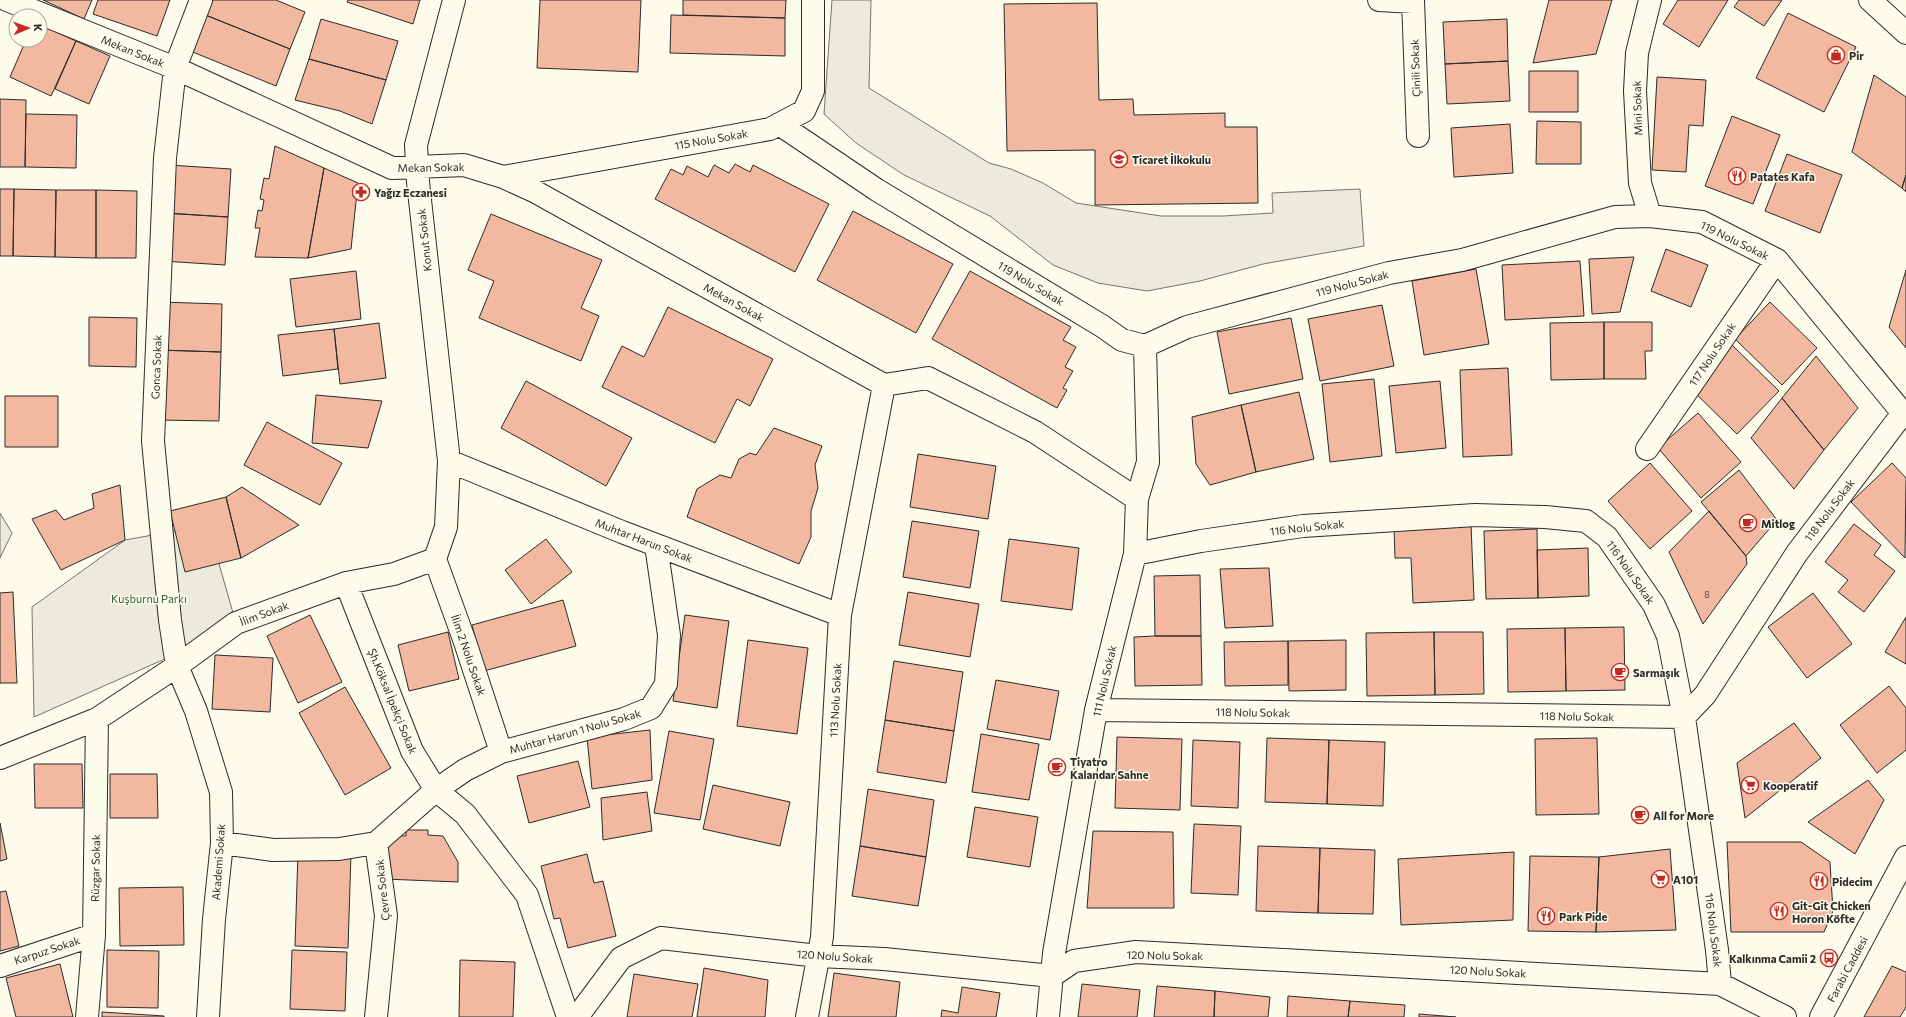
<svg xmlns="http://www.w3.org/2000/svg" width="1906" height="1017" viewBox="0 0 1906 1017" font-family="Commissioner,sans-serif">
	<style>
		.green { fill: #ecebdb; stroke: #74746e }
		.building { fill: #f2b8a0; stroke: #2b2b2b }
		.lines { fill: none; stroke-linecap: round; stroke-linejoin: round }
		.minor-casing { stroke: #2b2b2b; stroke-width: 24 }
		.minor { stroke: #fdfbea; stroke-width: 22 }
		.labels { text-anchor: middle; dominant-baseline: central; stroke-width: 3; stroke-linejoin: round; paint-order: stroke }
		.number-label { font-size: 9px; fill: #5d4e48 }
		.street-label { font-size: 11px; fill: #2b2b2b; stroke: #fdfbea }
		.poi-label { font-size: 11px; font-weight: bold; fill: #2b2b2b; stroke: #fdfbea; text-anchor: start }
		.park-label { font-size: 11px; fill: #34623c; stroke: #fdfbea }
	</style>
	<rect width="100%" height="100%" fill="#fdfbea"/>
	<path class="green" d="M 832,0 L 871,0 L 869,88 L 989,163 L 1011,169 L 1043,183 L 1076,203 L 1161,216 L 1223,216 L 1273,213 L 1272,193 L 1360,189 L 1364,246 L 1263,264 L 1200,281 L 1147,291 L 1098,283 L 1053,265 L 990,216 L 904,175 L 856,143 L 824,114 Z
		M 0,513 L 12,533 L 0,558 Z
		M 208,525 L 237,627 L 34,717 L 32,607 L 125,540 Z"/>
	<path class="building" d="M 43,0 L 92,0 L 84,19 Z
		M 98,0 L 170,0 L 157,36 L 93,14 Z
		M 203,0 L 276,0 L 305,12 L 290,49 L 198,12 Z
		M 348,0 L 420,0 L 413,24 L 347,2 Z
		M 540,0 L 641,0 L 638,72 L 537,68 Z
		M 683,0 L 786,0 L 785,18 L 683,15 Z
		M 1549,0 L 1612,0 L 1596,54 L 1533,63 Z
		M 1678,0 L 1728,0 L 1699,47 L 1663,24 Z
		M 1739,0 L 1782,0 L 1764,26 L 1734,7 Z
		M 1097,3 L 1099,100 L 1133,99 L 1134,115 L 1225,113 L 1225,127 L 1257,127 L 1258,203 L 1095,205 L 1095,150 L 1007,151 L 1004,4 Z
		M 198,12 L 290,49 L 276,86 L 183,48 Z
		M 1788,13 L 1856,47 L 1824,112 L 1756,78 Z
		M 671,15 L 785,18 L 785,56 L 670,53 Z
		M 321,19 L 398,41 L 386,80 L 309,59 Z
		M 1507,19 L 1508,61 L 1445,64 L 1443,22 Z
		M 40,25 L 76,41 L 51,96 L 10,77 L 26,40 L 40,40 Z
		M 76,41 L 110,56 L 89,104 L 55,89 Z
		M 309,59 L 386,80 L 372,124 L 340,111 L 295,100 Z
		M 1508,61 L 1510,101 L 1447,104 L 1445,64 Z
		M 1529,71 L 1578,71 L 1578,112 L 1529,112 Z
		M 1874,75 L 1906,97 L 1906,175 L 1902,188 L 1852,152 Z
		M 1657,77 L 1706,80 L 1703,126 L 1689,125 L 1686,172 L 1652,170 Z
		M 0,99 L 26,100 L 25,167 L 0,167 Z
		M 26,114 L 77,115 L 76,168 L 25,167 Z
		M 1732,116 L 1780,135 L 1753,204 L 1705,186 Z
		M 1537,121 L 1581,122 L 1581,164 L 1536,164 Z
		M 1510,124 L 1513,173 L 1454,177 L 1451,128 Z
		M 275,146 L 324,168 L 308,258 L 255,257 L 260,228 L 255,228 L 258,210 L 262,211 L 264,200 L 260,199 L 264,178 L 269,179 Z
		M 1787,154 L 1842,175 L 1820,233 L 1765,211 Z
		M 735,164 L 750,172 L 753,165 L 829,204 L 795,272 L 655,199 L 671,169 L 683,175 L 687,166 L 708,177 L 714,165 L 729,173 Z
		M 169,165 L 231,169 L 228,217 L 165,213 Z
		M 324,168 L 358,183 L 351,249 L 308,258 Z
		M 1906,175 L 1906,192 L 1902,188 Z
		M 0,189 L 14,189 L 13,256 L 0,256 Z
		M 14,189 L 56,190 L 55,257 L 13,256 Z
		M 56,190 L 96,190 L 96,258 L 55,257 Z
		M 96,190 L 137,191 L 136,258 L 96,258 Z
		M 853,211 L 953,264 L 916,333 L 817,280 Z
		M 165,213 L 228,217 L 225,265 L 162,261 Z
		M 491,214 L 602,260 L 581,308 L 599,316 L 581,361 L 479,318 L 494,281 L 468,270 Z
		M 1666,249 L 1708,265 L 1691,307 L 1651,291 Z
		M 1634,257 L 1620,312 L 1592,314 L 1589,259 Z
		M 1580,261 L 1584,316 L 1505,320 L 1502,265 Z
		M 1476,269 L 1489,344 L 1424,355 L 1412,281 Z
		M 1906,270 L 1906,348 L 1889,327 Z
		M 356,271 L 361,319 L 296,327 L 290,279 Z
		M 970,271 L 1071,327 L 1063,340 L 1076,347 L 1065,367 L 1073,371 L 1063,388 L 1067,390 L 1057,408 L 932,339 Z
		M 160,302 L 222,304 L 221,352 L 158,350 Z
		M 1770,302 L 1817,348 L 1782,385 L 1735,339 Z
		M 1382,305 L 1394,366 L 1320,381 L 1308,319 Z
		M 668,307 L 773,359 L 750,406 L 737,399 L 715,443 L 602,387 L 622,346 L 644,357 Z
		M 89,317 L 137,318 L 136,367 L 89,366 Z
		M 1291,318 L 1303,379 L 1229,394 L 1217,332 Z
		M 1604,322 L 1604,379 L 1551,380 L 1550,323 Z
		M 1604,322 L 1652,322 L 1652,351 L 1645,351 L 1646,379 L 1604,379 Z
		M 379,323 L 386,378 L 340,384 L 334,329 Z
		M 334,329 L 338,369 L 283,376 L 278,335 Z
		M 1732,345 L 1779,391 L 1737,434 L 1690,388 Z
		M 158,350 L 221,352 L 219,421 L 157,420 Z
		M 1816,356 L 1858,408 L 1824,450 L 1782,398 Z
		M 1508,368 L 1512,455 L 1463,457 L 1460,370 Z
		M 1374,379 L 1382,456 L 1330,462 L 1322,384 Z
		M 526,381 L 632,438 L 606,486 L 501,428 Z
		M 1440,381 L 1446,448 L 1396,453 L 1389,386 Z
		M 1299,392 L 1314,459 L 1256,472 L 1241,405 Z
		M 316,395 L 382,401 L 368,448 L 312,443 Z
		M 5,396 L 58,396 L 58,447 L 5,447 Z
		M 1782,398 L 1824,450 L 1794,489 L 1751,438 Z
		M 1241,405 L 1256,472 L 1210,485 L 1196,464 L 1192,417 Z
		M 1698,413 L 1741,462 L 1701,498 L 1658,448 Z
		M 267,422 L 342,463 L 320,505 L 244,465 Z
		M 774,428 L 822,446 L 815,465 L 818,488 L 811,511 L 811,537 L 799,564 L 687,517 L 697,489 L 720,475 L 731,478 L 739,459 L 750,453 L 756,455 Z
		M 918,454 L 996,466 L 988,519 L 910,507 Z
		M 1650,463 L 1692,511 L 1650,549 L 1608,501 Z
		M 1892,463 L 1906,478 L 1905,558 L 1851,502 Z
		M 1739,470 L 1777,520 L 1746,556 L 1701,502 Z
		M 120,485 L 125,540 L 61,570 L 32,519 L 56,510 L 64,520 L 94,508 L 92,494 Z
		M 242,487 L 299,525 L 241,558 L 226,497 Z
		M 226,497 L 241,558 L 185,572 L 170,511 Z
		M 1709,511 L 1746,556 L 1747,564 L 1703,624 L 1669,552 Z
		M 912,521 L 979,531 L 970,588 L 903,577 Z
		M 1471,524 L 1474,600 L 1413,603 L 1411,558 L 1395,558 L 1394,527 Z
		M 1854,524 L 1881,545 L 1874,555 L 1895,571 L 1864,612 L 1838,592 L 1848,580 L 1825,562 Z
		M 1537,529 L 1538,598 L 1486,599 L 1484,531 Z
		M 546,539 L 572,572 L 531,604 L 505,570 Z
		M 1009,539 L 1079,548 L 1072,610 L 1001,601 Z
		M 1588,548 L 1589,596 L 1538,598 L 1537,550 Z
		M 1269,568 L 1273,626 L 1225,628 L 1220,569 Z
		M 1200,575 L 1201,636 L 1155,636 L 1154,576 Z
		M 13,592 L 17,683 L 0,683 L 0,593 Z
		M 908,592 L 979,604 L 970,657 L 899,645 Z
		M 1813,593 L 1852,644 L 1807,678 L 1768,627 Z
		M 563,600 L 576,646 L 484,671 L 472,625 Z
		M 310,615 L 342,682 L 298,703 L 267,636 Z
		M 685,615 L 729,621 L 717,708 L 673,701 Z
		M 1906,617 L 1906,664 L 1885,652 Z
		M 1624,627 L 1625,690 L 1566,691 L 1565,628 Z
		M 1565,628 L 1566,691 L 1508,692 L 1507,629 Z
		M 448,632 L 459,679 L 409,691 L 398,645 Z
		M 1434,632 L 1435,695 L 1367,696 L 1366,633 Z
		M 1434,632 L 1483,632 L 1484,694 L 1435,695 Z
		M 1155,636 L 1201,636 L 1202,685 L 1135,686 L 1134,637 Z
		M 748,640 L 808,648 L 797,734 L 737,726 Z
		M 1346,640 L 1346,690 L 1289,691 L 1288,641 Z
		M 1288,641 L 1288,685 L 1225,686 L 1224,642 Z
		M 215,655 L 273,658 L 270,712 L 212,709 Z
		M 894,661 L 963,672 L 954,731 L 885,720 Z
		M 996,680 L 1059,691 L 1050,740 L 987,729 Z
		M 1889,686 L 1906,708 L 1906,750 L 1877,773 L 1840,725 Z
		M 345,687 L 391,768 L 345,795 L 299,713 Z
		M 885,720 L 954,731 L 946,783 L 877,772 Z
		M 1794,723 L 1821,758 L 1745,818 L 1737,763 Z
		M 650,730 L 652,780 L 592,789 L 587,737 Z
		M 669,731 L 714,739 L 700,820 L 654,813 Z
		M 981,734 L 1039,744 L 1029,800 L 972,792 Z
		M 1117,737 L 1182,739 L 1180,810 L 1115,808 Z
		M 1267,738 L 1329,740 L 1327,804 L 1265,802 Z
		M 1597,738 L 1599,814 L 1536,815 L 1535,739 Z
		M 1193,740 L 1240,742 L 1238,808 L 1191,806 Z
		M 1329,740 L 1385,742 L 1383,806 L 1327,804 Z
		M 578,761 L 590,807 L 529,823 L 517,776 Z
		M 34,764 L 82,764 L 83,808 L 35,808 Z
		M 110,774 L 157,774 L 158,818 L 110,818 Z
		M 1868,780 L 1884,800 L 1855,854 L 1808,822 Z
		M 713,785 L 790,802 L 780,846 L 703,829 Z
		M 868,789 L 934,800 L 926,857 L 860,846 Z
		M 647,792 L 652,831 L 603,840 L 601,798 Z
		M 975,807 L 1038,817 L 1030,867 L 967,857 Z
		M 0,823 L 7,859 L 0,861 Z
		M 1194,824 L 1241,826 L 1238,895 L 1191,893 Z
		M 406,830 L 428,830 L 428,835 L 443,836 L 458,862 L 458,882 L 384,879 L 386,835 L 406,836 Z
		M 1093,831 L 1173,832 L 1174,908 L 1087,908 Z
		M 1727,842 L 1801,842 L 1830,862 L 1833,911 L 1824,932 L 1731,932 Z
		M 860,846 L 926,857 L 918,906 L 852,896 Z
		M 1258,846 L 1320,848 L 1318,913 L 1256,911 Z
		M 1320,848 L 1375,850 L 1373,914 L 1318,913 Z
		M 1670,849 L 1676,930 L 1596,932 L 1599,857 Z
		M 298,852 L 351,854 L 348,948 L 295,946 Z
		M 1514,852 L 1513,920 L 1401,925 L 1398,859 Z
		M 587,854 L 594,883 L 603,881 L 616,936 L 568,948 L 560,918 L 554,919 L 541,866 Z
		M 1530,856 L 1599,857 L 1596,932 L 1528,931 Z
		M 183,887 L 184,945 L 120,946 L 119,888 Z
		M 6,891 L 19,946 L 0,951 L 0,892 Z
		M 107,950 L 159,951 L 158,1008 L 107,1007 Z
		M 292,950 L 347,952 L 345,1011 L 290,1009 Z
		M 460,960 L 515,962 L 513,1017 L 459,1017 Z
		M 60,964 L 73,1017 L 16,1017 L 6,978 Z
		M 1892,966 L 1906,972 L 1906,1007 L 1900,1017 L 1864,1017 Z
		M 704,968 L 768,980 L 765,1017 L 697,1017 Z
		M 834,973 L 900,982 L 896,1017 L 828,1017 Z
		M 634,974 L 698,984 L 692,1017 L 627,1017 Z
		M 1082,984 L 1140,990 L 1137,1017 L 1078,1017 Z
		M 1157,986 L 1215,991 L 1214,1017 L 1154,1017 Z
		M 962,987 L 1000,993 L 996,1017 L 941,1017 L 942,1010 L 958,1013 Z
		M 1215,991 L 1270,997 L 1268,1017 L 1214,1017 Z
		M 1288,996 L 1350,1001 L 1348,1017 L 1287,1017 Z
		M 1350,1001 L 1405,1005 L 1404,1017 L 1348,1017 Z
		M 102,1012 L 164,1016 L 164,1017 L 102,1017 Z
		M 1419,1014 L 1456,1017 L 1419,1017 Z"/>
	<g class="lines">
		<defs>
			<path id="minor" d="M 7,0 L 175,68 L 392,168 L 464,165 L 503,177 L 534,191 L 884,385
				M 201,0 L 175,68 L 165,158 L 153,441 L 170,620 L 177,666 L 196,711 L 221,792 L 222,843 L 214,919 L 208,1017
				M 1379,0 L 1413,2
				M 1413,0 L 1418,136
				M 1870,0 L 1906,33
				M 779,124 L 877,190 L 1102,326 L 1122,340 L 1145,346 L 1187,327 L 1389,273 L 1462,260 L 1615,217 L 1650,216 L 1702,222 L 1777,260 L 1906,417
				M 503,177 L 770,129 L 804,111 L 813,91 L 813,0
				M 1650,216 L 1640,183 L 1635,91 L 1637,53 L 1650,0
				M 884,385 L 928,378 L 1035,432 L 1137,499
				M 1647,449 L 1777,260
				M 449,461 L 622,532 L 840,615
				M 1135,554 L 1201,541 L 1303,526 L 1475,515 L 1545,517 L 1586,521 L 1607,537 L 1654,605 L 1668,636 L 1684,717 L 1717,950 L 1720,984
				M 435,559 L 465,642 L 501,752
				M 346,583 L 412,751 L 436,790 L 465,814 L 527,895 L 568,1017
				M 1096,710 L 1684,717 L 1705,695 L 1797,553 L 1903,413
				M 0,758 L 97,719 L 177,666 L 236,623 L 346,583 L 394,574 L 435,559 L 446,527 L 449,461 L 418,182 L 416,145 L 454,0
				M 222,843 L 273,850 L 339,849 L 376,843
				M 0,966 L 94,935
				M 87,1017 L 94,935 L 97,719
				M 376,1017 L 386,916 L 376,843 L 436,790 L 465,770 L 501,752 L 624,719 L 651,708 L 666,684 L 669,635 L 656,545
				M 577,1017 L 621,958 L 661,938 L 818,956 L 884,959 L 1052,976 L 1074,961 L 1136,952 L 1720,984 L 1785,1017
				M 807,1017 L 822,937 L 840,615 L 884,385
				M 1048,1017 L 1054,953 L 1096,710 L 1135,554 L 1137,499 L 1148,462 L 1145,346
				M 1821,1017 L 1906,857"/>
		</defs>
		<use href="#minor" class="minor-casing"/>
		<use href="#minor" class="minor"/>
	</g>
	<defs>
		<symbol id="shop-ring" viewBox="-11 -11 22 22"><circle r="9.5" fill="#fdfbea" stroke="#c62828" stroke-width="1.5"/><path d="M-5-2.5h2.3a2.7 3.5 0 0 1 5.4 0H5L5.5 6h-11ZM-1.5-2.5h3a1.5 2.3 0 0 0-3 0Z" fill="#c62828"/></symbol>
		<symbol id="school-ring" viewBox="-11 -11 22 22"><circle r="9.5" fill="#fdfbea" stroke="#c62828" stroke-width="1.5"/><path d="M0-5L7-2L0 1L-7-2ZM-4 1L0 2.5L4 1V4Q0 6-4 4Z" fill="#c62828"/></symbol>
		<symbol id="restaurant-ring" viewBox="-11 -11 22 22"><circle r="9.5" fill="#fdfbea" stroke="#c62828" stroke-width="1.5"/><path d="M-5-6h1v4h1v-4h1v4h1v-4h1v5L-1.5 .5V6h-2V.5L-5-1ZM5-6V6H3V1.5H1.5Q1.5-4 5-6Z" fill="#c62828"/></symbol>
		<symbol id="pharmacy-ring" viewBox="-11 -11 22 22"><circle r="9.5" fill="#fdfbea" stroke="#c62828" stroke-width="1.5"/><path d="M-2-6h4v4h4v4h-4v4h-4v-4h-4v-4h4Z" fill="#c62828"/></symbol>
		<symbol id="cafe-ring" viewBox="-11 -11 22 22"><circle r="9.5" fill="#fdfbea" stroke="#c62828" stroke-width="1.5"/><path d="M-5.5-4.5H6V0H3Q3 3.5 0 3.5H-2.5Q-5.5 3.5-5.5 0ZM3-3.2v2h1.7v-2ZM-6 4.5H4V6H-6Z" fill="#c62828"/></symbol>
		<symbol id="supermarket-ring" viewBox="-11 -11 22 22"><circle r="9.5" fill="#fdfbea" stroke="#c62828" stroke-width="1.5"/><path d="M-6-5.5h2.5l.6 2H6L4.5 2H-2.5L-4.4-4H-6ZM-1.5 3.2a1.3 1.3 0 1 0 .1 0ZM3 3.2a1.3 1.3 0 1 0 .1 0Z" fill="#c62828"/></symbol>
		<symbol id="bus-ring" viewBox="-11 -11 22 22"><circle r="9.5" fill="#fdfbea" stroke="#c62828" stroke-width="1.5"/><path d="M-5-6H5V4H4V6H2V4H-2V6H-4V4H-5ZM-3.5-4V0h7V-4ZM-3.5 1.2v1.5H-2V1.2ZM2 1.2v1.5H3.5V1.2Z" fill="#c62828"/></symbol>
	</defs>
	<g fill-rule="evenodd">
		<use href="#shop-ring" x="1826" y="45" width="20" height="20"/>
		<use href="#school-ring" x="1109" y="149" width="20" height="20"/>
		<use href="#restaurant-ring" x="1727" y="166" width="20" height="20"/>
		<use href="#pharmacy-ring" x="351" y="182" width="20" height="20"/>
		<use href="#cafe-ring" x="1738" y="513" width="20" height="20"/>
		<use href="#cafe-ring" x="1610" y="662" width="20" height="20"/>
		<use href="#cafe-ring" x="1047" y="757" width="20" height="20"/>
		<use href="#supermarket-ring" x="1740" y="775" width="20" height="20"/>
		<use href="#cafe-ring" x="1630" y="805" width="20" height="20"/>
		<use href="#supermarket-ring" x="1650" y="869" width="20" height="20"/>
		<use href="#restaurant-ring" x="1809" y="871" width="20" height="20"/>
		<use href="#restaurant-ring" x="1769" y="901" width="20" height="20"/>
		<use href="#restaurant-ring" x="1536" y="906" width="20" height="20"/>
		<use href="#bus-ring" x="1819" y="948" width="20" height="20"/>
	</g>
	<g class="labels">
		<g class="number-label">
			<text x="1707" y="594">8</text>
		</g>
		<g class="street-label">
			<text transform="translate(133 51) rotate(22)">Mekan Sokak</text>
			<text transform="translate(1415 68) rotate(-92)">Çinili Sokak</text>
			<text transform="translate(1637 108) rotate(-92)">Mini Sokak</text>
			<text transform="translate(711 139) rotate(-10)">115 Nolu Sokak</text>
			<text transform="translate(431 167) rotate(-1)">Mekan Sokak</text>
			<text transform="translate(424 240) rotate(-96)">Konut Sokak</text>
			<text transform="translate(1735 240) rotate(26)">119 Nolu Sokak</text>
			<text transform="translate(1031 283) rotate(31)">119 Nolu Sokak</text>
			<text transform="translate(1352 283) rotate(-15)">119 Nolu Sokak</text>
			<text transform="translate(734 302) rotate(29)">Mekan Sokak</text>
			<text transform="translate(1712 354) rotate(-56)">117 Nolu Sokak</text>
			<text transform="translate(156 367) rotate(-88)">Gonca Sokak</text>
			<text transform="translate(1829 510) rotate(-53)">118 Nolu Sokak</text>
			<text transform="translate(1307 527) rotate(-6)">116 Nolu Sokak</text>
			<text transform="translate(644 540) rotate(21)">Muhtar Harun Sokak</text>
			<text transform="translate(1631 572) rotate(55)">116 Nolu Sokak</text>
			<text transform="translate(264 613) rotate(-20)">İlim Sokak</text>
			<text transform="translate(469 655) rotate(71)">İlim 2 Nolu Sokak</text>
			<text transform="translate(1104 681) rotate(-77)">111 Nolu Sokak</text>
			<text transform="translate(835 700) rotate(-87)">113 Nolu Sokak</text>
			<text transform="translate(393 701) rotate(68)">Şh.Köksal İpekçi Sokak</text>
			<text transform="translate(1253 712) rotate(1)">118 Nolu Sokak</text>
			<text transform="translate(1577 716) rotate(1)">118 Nolu Sokak</text>
			<text transform="translate(575 731) rotate(-16)">Muhtar Harun 1 Nolu Sokak</text>
			<text transform="translate(218 862) rotate(-86)">Akademi Sokak</text>
			<text transform="translate(95 868) rotate(-89)">Rüzgar Sokak</text>
			<text transform="translate(382 890) rotate(-96)">Çevre Sokak</text>
			<text transform="translate(1714 930) rotate(83)">116 Nolu Sokak</text>
			<text transform="translate(47 950) rotate(-18)">Karpuz Sokak</text>
			<text transform="translate(1165 955) rotate(1)">120 Nolu Sokak</text>
			<text transform="translate(835 956) rotate(4)">120 Nolu Sokak</text>
			<text transform="translate(1847 969) rotate(-62)">Farabi Caddesi</text>
			<text transform="translate(1488 971) rotate(3)">120 Nolu Sokak</text>
		</g>
		<g class="poi-label">
			<text x="1849" y="55">Pir</text>
			<text x="1132" y="159">Ticaret İlkokulu</text>
			<text x="1750" y="176">Patates Kafa</text>
			<text x="374" y="192">Yağız Eczanesi</text>
			<text x="1761" y="523">Mitlog</text>
			<text x="1633" y="672">Sarmaşık</text>
			<text x="1070" y="761">Tiyatro<tspan x="1070" dy="13">Kalandar Sahne</tspan></text>
			<text x="1763" y="785">Kooperatif</text>
			<text x="1653" y="815">All for More</text>
			<text x="1673" y="879">A101</text>
			<text x="1832" y="881">Pidecim</text>
			<text x="1792" y="905">Git-Git Chicken<tspan x="1792" dy="13">Horon Köfte</tspan></text>
			<text x="1559" y="916">Park Pide</text>
			<text x="1816" y="958" text-anchor="end">Kalkınma Camii 2</text>
		</g>
		<g class="park-label">
			<text x="149" y="598">Kuşburnu Parkı</text>
		</g>
	</g>
	<g transform="translate(28 28) rotate(88)"><circle r="19" fill="#fdfbea" stroke="#a9a89e"/>
	<path d="M0-3L7 15L0 10L-7 15Z" fill="#c62828"/>
	<text y="-6" font-size="11" font-weight="bold" text-anchor="middle" fill="#2b2b2b">K</text>
	</g>
</svg>
